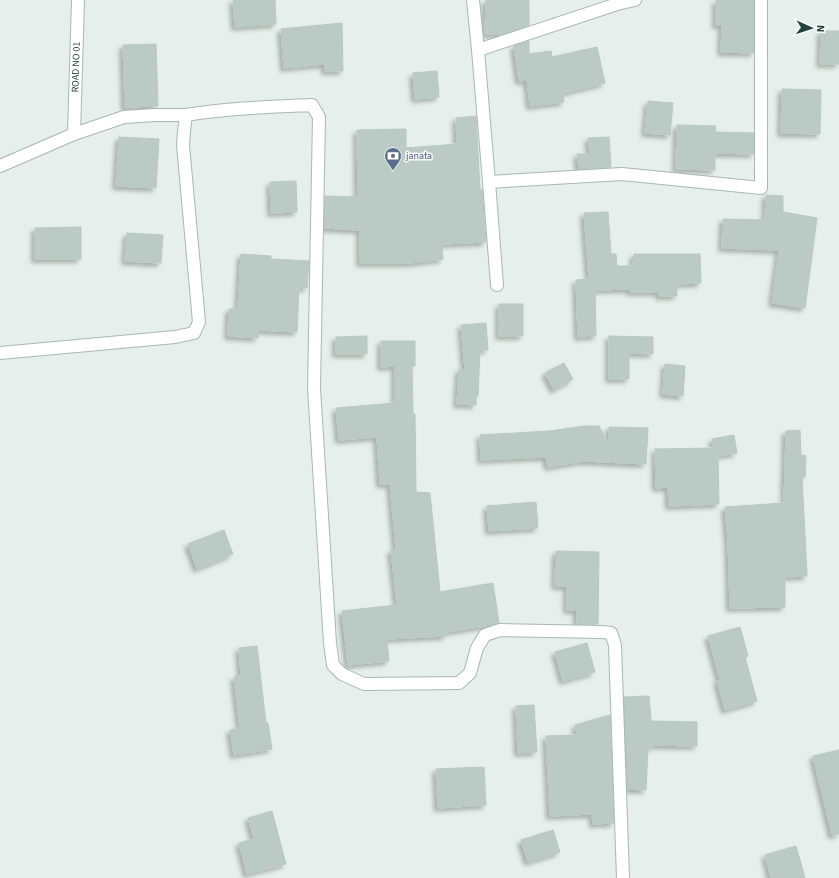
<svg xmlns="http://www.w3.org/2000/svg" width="839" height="878" viewBox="0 0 839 878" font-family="'Source Sans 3',sans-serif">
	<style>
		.building { fill: #bbcac4; stroke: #b8c9c2; filter: url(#shadow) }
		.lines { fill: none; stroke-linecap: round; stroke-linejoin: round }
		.street-casing { stroke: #a8b8b2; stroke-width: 14 }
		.street { stroke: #fff; stroke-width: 12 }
		.labels { text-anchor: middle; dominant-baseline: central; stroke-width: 3; stroke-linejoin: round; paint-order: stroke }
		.street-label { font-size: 10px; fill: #24423a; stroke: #f7fbf9 }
		.service-label { font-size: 10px; fill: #4e5e75; stroke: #f7fbf9; text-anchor: start }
	</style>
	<defs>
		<filter id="shadow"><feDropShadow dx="-3.5" dy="3.5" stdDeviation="2" flood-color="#0004"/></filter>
	</defs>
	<rect width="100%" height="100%" fill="#e6efeb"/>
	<path class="building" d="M 233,0 L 275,0 L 276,24 L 235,27 Z
		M 486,0 L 529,0 L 529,25 L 503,34 L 485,34 Z
		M 716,0 L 754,0 L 754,53 L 721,52 L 722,25 L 716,25 Z
		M 342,23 L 343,71 L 325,71 L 325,64 L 284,68 L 281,29 Z
		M 821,31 L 839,31 L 839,64 L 820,64 Z
		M 529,41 L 529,54 L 551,51 L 552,57 L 597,47 L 605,83 L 563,93 L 564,102 L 530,106 L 527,80 L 519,81 L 514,46 Z
		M 156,44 L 158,106 L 125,107 L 123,45 Z
		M 437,71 L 439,97 L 415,99 L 413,73 Z
		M 782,89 L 821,90 L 820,134 L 781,133 Z
		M 648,101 L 673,103 L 670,135 L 645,133 Z
		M 476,116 L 480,189 L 482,189 L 486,242 L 442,244 L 443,259 L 410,263 L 360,263 L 360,230 L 324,228 L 325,196 L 358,197 L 357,130 L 406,129 L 406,148 L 457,144 L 456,118 Z
		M 677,125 L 716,126 L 715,132 L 754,133 L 754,154 L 715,153 L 715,170 L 676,169 Z
		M 119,137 L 159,139 L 156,188 L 116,186 Z
		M 609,137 L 611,167 L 579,169 L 577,154 L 590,154 L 588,138 Z
		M 296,181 L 297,212 L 271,213 L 270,182 Z
		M 766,195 L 783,196 L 783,212 L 817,218 L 805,308 L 772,303 L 779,250 L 722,248 L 723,219 L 765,220 Z
		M 608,212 L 611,254 L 616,254 L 617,266 L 633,266 L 634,254 L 700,254 L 701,283 L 677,284 L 677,296 L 659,296 L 659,292 L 630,292 L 630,289 L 595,290 L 596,336 L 578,337 L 576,280 L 589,279 L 584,213 Z
		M 81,227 L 81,259 L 35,259 L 35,228 Z
		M 127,233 L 163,235 L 161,263 L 125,261 Z
		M 241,254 L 271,256 L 271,259 L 309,261 L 307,288 L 299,288 L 297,332 L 258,330 L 258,338 L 228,336 L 229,309 L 238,309 Z
		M 499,304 L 523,304 L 523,336 L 499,336 Z
		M 486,323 L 488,350 L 480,350 L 478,396 L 476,396 L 476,405 L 457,404 L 459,369 L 465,370 L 461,325 Z
		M 367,336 L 367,354 L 336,354 L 336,337 Z
		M 609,336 L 653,337 L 653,354 L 629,353 L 629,379 L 609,379 Z
		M 381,341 L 415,341 L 415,366 L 412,366 L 413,414 L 415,414 L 416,492 L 430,493 L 440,592 L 493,583 L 499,623 L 491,625 L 446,632 L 446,636 L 387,639 L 389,661 L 348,665 L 342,611 L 397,605 L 391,550 L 396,549 L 390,484 L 380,484 L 377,437 L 339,440 L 336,408 L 395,403 L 395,366 L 381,367 Z
		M 564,363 L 573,379 L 554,390 L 545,373 Z
		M 665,364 L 685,366 L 683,396 L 663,394 Z
		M 584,426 L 599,426 L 609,444 L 609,427 L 648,428 L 646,464 L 583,461 L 548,467 L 546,457 L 481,460 L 480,435 L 550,431 Z
		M 800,430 L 801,455 L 806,456 L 805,477 L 802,477 L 807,576 L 785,577 L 785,607 L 730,608 L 728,540 L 725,507 L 784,503 L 786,431 Z
		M 734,435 L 737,453 L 718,456 L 719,504 L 669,506 L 668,487 L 656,488 L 655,449 L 714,448 L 712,439 Z
		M 536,502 L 538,528 L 489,531 L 487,506 Z
		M 224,530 L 233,554 L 197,569 L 188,544 Z
		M 556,551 L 599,552 L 598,624 L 577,624 L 577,610 L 567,610 L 567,586 L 555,586 Z
		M 740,627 L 748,656 L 745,657 L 757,701 L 725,710 L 717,681 L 720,680 L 708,636 Z
		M 587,643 L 595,672 L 563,681 L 555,652 Z
		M 257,646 L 266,723 L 268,723 L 272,749 L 234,755 L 230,730 L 240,728 L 234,677 L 241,676 L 239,648 Z
		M 649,696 L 651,721 L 697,722 L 697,746 L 652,745 L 652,748 L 648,748 L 646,790 L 627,789 L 624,697 Z
		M 534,705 L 537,752 L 518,753 L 516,706 Z
		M 610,715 L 614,823 L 593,824 L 592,814 L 550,816 L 546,736 L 577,735 L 575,725 Z
		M 839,750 L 839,834 L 832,835 L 813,756 Z
		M 484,767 L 486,805 L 438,808 L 436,769 Z
		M 272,811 L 286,864 L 247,874 L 239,843 L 254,839 L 248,818 Z
		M 553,830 L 560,852 L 528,862 L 521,840 Z
		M 796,846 L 805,878 L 771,878 L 765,855 Z"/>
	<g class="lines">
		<defs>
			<g id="street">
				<path d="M 473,0 L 478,50"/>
				<path id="s1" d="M 74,134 L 78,0"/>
				<path d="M 0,166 L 74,134 L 124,117 L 155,115 L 186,115"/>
				<path d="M 489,182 L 478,50 L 617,4 L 635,0"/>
				<path d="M 497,285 L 489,182 L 622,174 L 761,188 L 761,0"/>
				<path d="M 0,353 L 175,337 L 194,333 L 199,322 L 183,145 L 184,131 L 186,115 C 228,108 270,107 312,105 L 319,117 L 314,388 L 330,643 L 333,665 L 342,674 L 364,684 L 459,683 L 470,673 L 477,648 L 485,635 L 500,630 L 602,632 L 611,633 L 615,645 L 623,878"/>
			</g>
		</defs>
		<use href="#street" class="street-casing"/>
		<use href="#street" class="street"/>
	</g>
	<defs>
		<symbol id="bank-pin" viewBox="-11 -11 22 30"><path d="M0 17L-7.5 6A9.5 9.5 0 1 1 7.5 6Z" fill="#5c6f8a" stroke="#f7fbf9"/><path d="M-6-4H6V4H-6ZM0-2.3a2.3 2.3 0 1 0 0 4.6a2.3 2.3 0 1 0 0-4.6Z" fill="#fff"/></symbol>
	</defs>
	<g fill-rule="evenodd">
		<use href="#bank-pin" x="383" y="146" width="20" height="27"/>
	</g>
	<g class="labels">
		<g class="street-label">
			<text stroke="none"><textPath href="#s1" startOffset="67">ROAD NO 01</textPath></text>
		</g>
		<g class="service-label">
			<text x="406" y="156">janata</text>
		</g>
	</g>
	<g transform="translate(811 28) rotate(93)" stroke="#f7fbf9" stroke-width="3" paint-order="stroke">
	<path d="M0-3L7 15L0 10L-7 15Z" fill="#24423a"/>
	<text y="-6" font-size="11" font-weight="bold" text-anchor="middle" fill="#24423a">N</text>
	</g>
</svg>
